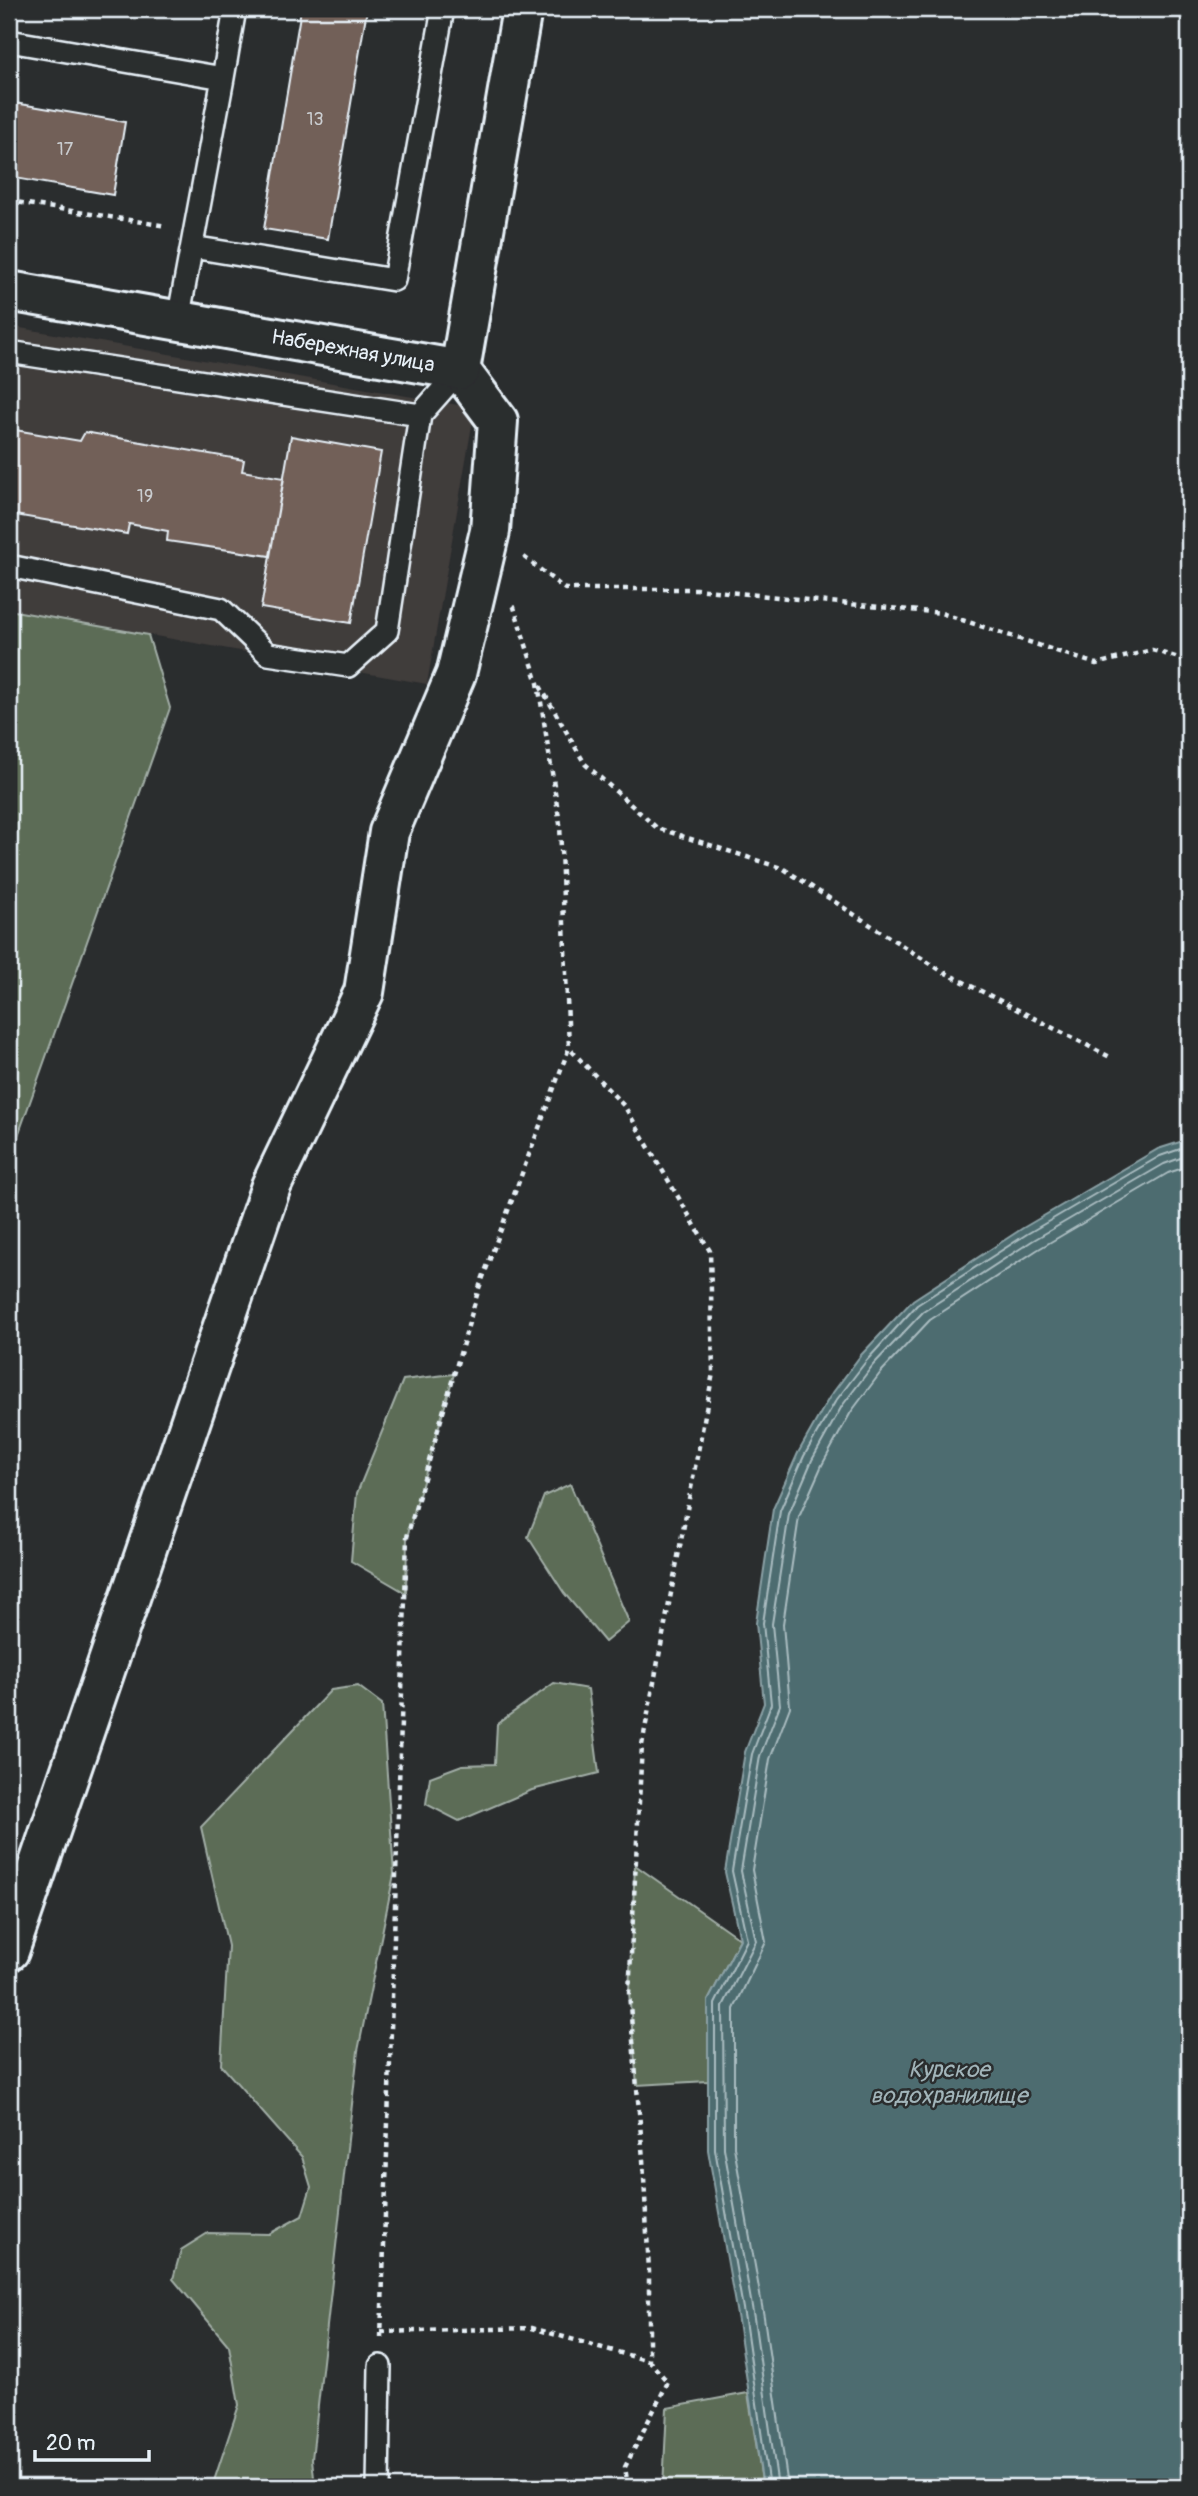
<svg xmlns="http://www.w3.org/2000/svg" width="1198" height="2496" viewBox="0 0 1198 2496" font-family="Pangolin,sans-serif">
	<style>
		.built { fill: #403c3b }
		.green { fill: #5c6c56; stroke: #a2aea7; stroke-width: 2 }
		.water { fill: #4d6c6f; stroke: #8ba1a6; stroke-width: 2 }
		.lines { fill: none; stroke-linecap: round; stroke-linejoin: round }
		.shore { stroke: #aabcc1; stroke-width: 2 }
		.building { fill: #726059; stroke: #e8f1f8; stroke-width: 2 }
		.lane-casing { stroke: #e8f1f8; stroke-width: 26 }
		.street-casing { stroke: #e8f1f8; stroke-width: 44 }
		.secondary-casing { stroke: #e8f1f8; stroke-width: 44 }
		.path { stroke: #e8f1f8; stroke-width: 4.5; stroke-dasharray: 5 5; stroke-linecap: butt }
		.lane { stroke: #2a2d2e; stroke-width: 21 }
		.street { stroke: #2a2d2e; stroke-width: 38 }
		.secondary { stroke: #2a2d2e; stroke-width: 38 }
		.labels { text-anchor: middle; dominant-baseline: central; stroke-width: 5; stroke-linejoin: round; paint-order: stroke }
		.number-label { font-size: 18px; fill: #cacdd0 }
		.street-label { font-size: 21px; fill: #e8f1f8; stroke: #2a2d2e }
		.water-label { font-size: 23px; font-style: italic; fill: #a2b5ba; stroke: #2a2d2e }
	</style>
	<rect width="100%" height="100%" fill="#2a2d2e"/>
	<filter id="ink" filterUnits="userSpaceOnUse"><feTurbulence type="fractalNoise" baseFrequency=".0143" numOctaves="2"/><feDisplacementMap in="SourceGraphic" scale="14" xChannelSelector="R" yChannelSelector="G"/><feConvolveMatrix kernelMatrix="1 2 1 2 8 2 1 2 1" color-interpolation-filters="sRGB"/></filter>
	<g filter="url(#ink)">
		<path class="built" d="M 9,326 L 475,408 L 427,684 L 9,610 Z"/>
		<path class="green" d="M 9,610 L 148,635 L 170,708 L 9,1161 Z
			M 454,1374 L 407,1537 L 406,1593 L 351,1561 L 357,1493 L 403,1380 Z
			M 570,1484 L 629,1622 L 605,1642 L 564,1593 L 528,1537 L 544,1496 Z
			M 554,1683 L 588,1689 L 599,1773 L 532,1790 L 459,1821 L 426,1804 L 430,1777 L 462,1765 L 495,1764 L 497,1724 Z
			M 358,1686 L 382,1704 L 394,1874 L 358,2051 L 312,2459 L 315,2487 L 212,2487 L 239,2405 L 229,2346 L 173,2279 L 181,2250 L 208,2233 L 269,2234 L 302,2216 L 311,2187 L 302,2157 L 221,2065 L 228,1946 L 201,1827 L 331,1690 Z
			M 635,1865 L 740,1939 L 708,2001 L 708,2081 L 637,2085 L 629,1992 Z
			M 748,2393 L 763,2487 L 663,2487 L 667,2408 Z"/>
		<path class="water" d="M 1189,1139 L 1189,2487 L 763,2487 L 738,2321 L 708,2150 L 708,2001 L 740,1939 L 725,1872 L 745,1752 L 764,1703 L 756,1623 L 773,1509 L 798,1453 L 829,1398 L 861,1355 L 913,1300 L 1023,1228 L 1158,1149 Z"/>
		<g class="lines">
			<path class="shore" d="M 769,2487 L 745,2320 L 715,2149 L 715,2004 L 747,1940 L 732,1871 L 752,1754 L 771,1704 L 763,1623 L 780,1511 L 804,1456 L 835,1402 L 867,1360 L 917,1305 L 1027,1234 L 1160,1156 L 1189,1146
				M 778,2487 L 754,2318 L 724,2148 L 723,2006 L 756,1941 L 741,1871 L 760,1756 L 780,1705 L 772,1624 L 789,1514 L 812,1460 L 842,1406 L 873,1365 L 923,1312 L 1032,1241 L 1164,1164 L 1189,1155
				M 788,2487 L 764,2317 L 734,2147 L 734,2009 L 766,1942 L 752,1870 L 770,1759 L 790,1707 L 783,1624 L 799,1517 L 822,1465 L 851,1412 L 881,1372 L 930,1320 L 1037,1250 L 1168,1173 L 1189,1166"/>
		</g>
		<path class="building" d="M 301,9 L 367,9 L 328,239 L 264,229 Z
			M 9,102 L 125,122 L 113,195 L 9,177 Z
			M 9,429 L 80,441 L 85,432 L 244,460 L 242,471 L 284,478 L 270,556 L 167,541 L 168,531 L 129,524 L 127,534 L 9,514 Z
			M 291,436 L 381,452 L 351,623 L 261,608 Z"/>
		<g class="lines">
			<defs>
				<path id="lane" d="M 9,41 L 223,78 L 178,320
					M 223,78 L 235,9
					M 192,247 L 394,280 L 443,9
					M 9,352 L 420,415
					M 9,566 L 221,609 L 268,654 L 348,666 L 387,631 L 420,415 L 460,370
					M 378,2487 L 380,2366"/>
				<path id="street" d="M 9,1951 L 271,1186 L 364,992 L 389,832 L 456,674 L 490,531 L 498,421 L 460,370"/>
				<path id="secondary" d="M 9,291 L 460,370 L 522,9"/>
			</defs>
			<use href="#lane" class="lane-casing"/>
			<use href="#street" class="street-casing"/>
			<use href="#secondary" class="secondary-casing"/>
			<path class="path" d="M 9,201 L 167,226
				M 524,557 L 565,589 L 696,589 L 941,613 L 1096,664 L 1152,650 L 1189,661
				M 540,686 L 585,764 L 657,828 L 784,869 L 940,970 L 1110,1057
				M 381,2332 L 532,2328 L 649,2361 L 649,2271 L 643,2159 L 629,1993 L 642,1745 L 713,1373 L 710,1251 L 625,1107 L 569,1048
				M 381,2338 L 407,1537 L 479,1288 L 569,1048 L 560,824 L 538,683 L 513,604
				M 628,2487 L 625,2467 L 668,2382 L 649,2361"/>
			<use href="#lane" class="lane"/>
			<use href="#street" class="street"/>
			<use href="#secondary" class="secondary"/>
		</g>
	</g>
	<g class="labels">
		<g class="number-label">
			<text x="315" y="119">13</text>
			<text x="65" y="149">17</text>
			<text x="145" y="496">19</text>
		</g>
		<g class="street-label">
			<text transform="translate(353 351) rotate(10)">Набережная улица</text>
		</g>
		<g class="water-label">
			<text x="949" y="2069">Курское<tspan x="949" dy="26">водохранилище</tspan></text>
		</g>
	</g>
	<rect width="1198" height="2496" fill="none" stroke="#2a2d2e" stroke-width="35"/>
	<rect x="18" y="18" width="1163" height="2461" fill="none" stroke="#e8f1f8" stroke-width="2.5" filter="url(#ink)"/>
	<path d="M35 2450v10h114v-10" fill="none" stroke="#e8f1f8" stroke-width="3.5"/>
	<text x="46" y="2450" font-size="21" fill="#e8f1f8" stroke="#2a2d2e" stroke-width="5" paint-order="stroke">20 m</text>
</svg>
